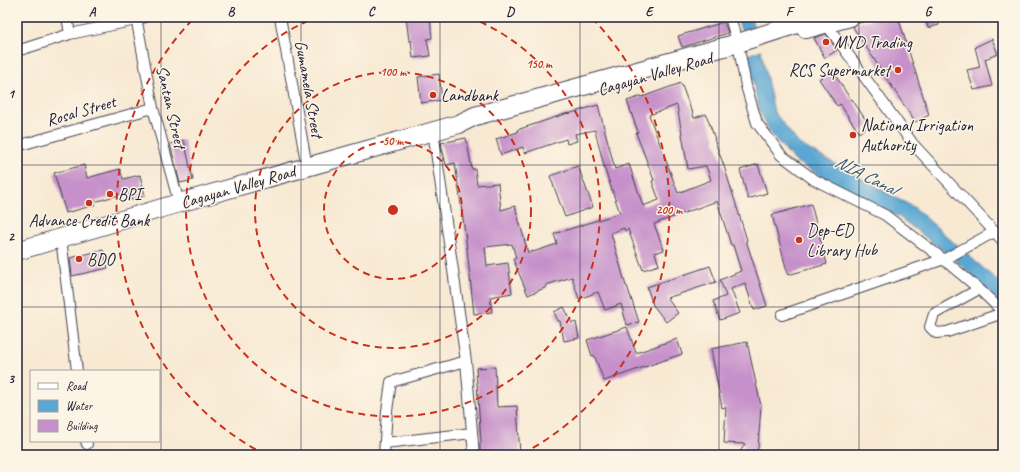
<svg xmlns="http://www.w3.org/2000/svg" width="1020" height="472" viewBox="0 0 1020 472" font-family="Caveat,sans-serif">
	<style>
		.water { fill: #5aa7d3; stroke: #3e6487 }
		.building { fill: #c691ca; fill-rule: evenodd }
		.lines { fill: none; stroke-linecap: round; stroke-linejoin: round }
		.street-casing { stroke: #424052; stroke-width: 12 }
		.highway-casing { stroke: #424052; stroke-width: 20 }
		.street { stroke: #fff; stroke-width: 10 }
		.highway { stroke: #fff; stroke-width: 18 }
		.grid { fill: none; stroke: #22223b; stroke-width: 1; stroke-opacity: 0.55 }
		.ring { fill: none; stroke: #c8321e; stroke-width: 2; stroke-dasharray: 7 5 }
		.poi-dot { fill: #c8321e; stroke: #fcf5e5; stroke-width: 1.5 }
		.labels { text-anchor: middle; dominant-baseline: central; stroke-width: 3; stroke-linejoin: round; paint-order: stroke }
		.poi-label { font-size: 17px; fill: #22223b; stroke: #fcf5e5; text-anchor: start }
		.street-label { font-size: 17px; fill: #22223b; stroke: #fcf5e5 }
		.water-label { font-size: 18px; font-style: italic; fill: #385778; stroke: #fcf5e5 }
		.centre { fill: #c8321e; stroke: #fcf5e5; stroke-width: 2 }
		.ring-label { font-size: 12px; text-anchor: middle; font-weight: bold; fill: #c8321e; stroke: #fcf5e5; stroke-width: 3; stroke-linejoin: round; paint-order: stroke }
		.neatline { fill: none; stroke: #22223b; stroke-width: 1.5 }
		.grid-label { font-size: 13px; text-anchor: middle; font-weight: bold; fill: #22223b }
	</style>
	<rect width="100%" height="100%" fill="#fcf5e5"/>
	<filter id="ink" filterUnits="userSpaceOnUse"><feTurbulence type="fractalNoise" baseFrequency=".025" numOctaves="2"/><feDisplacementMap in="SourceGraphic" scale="8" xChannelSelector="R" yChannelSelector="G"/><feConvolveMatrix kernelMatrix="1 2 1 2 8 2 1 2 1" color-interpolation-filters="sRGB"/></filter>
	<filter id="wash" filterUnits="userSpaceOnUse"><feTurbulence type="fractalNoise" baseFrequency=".012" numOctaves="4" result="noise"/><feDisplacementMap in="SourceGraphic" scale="16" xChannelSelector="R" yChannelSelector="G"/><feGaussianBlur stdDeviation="0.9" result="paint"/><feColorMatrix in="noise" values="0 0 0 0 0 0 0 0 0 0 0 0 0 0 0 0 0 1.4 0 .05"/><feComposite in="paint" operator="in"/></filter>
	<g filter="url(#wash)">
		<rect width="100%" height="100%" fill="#f8e9d3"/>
		<path class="water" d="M 737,17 L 750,17 L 754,27 L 741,30 Z
			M 761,50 L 774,112 L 799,144 L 915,208 L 953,242 L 991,275 L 1003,286 L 1003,306 L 964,268 L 944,251 L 899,217 L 838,186 L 795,161 L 772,135 L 759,111 L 748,55 Z"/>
		<g id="blocks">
			<path class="building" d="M 406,17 L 430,17 L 432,38 L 427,39 L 430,56 L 413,58 L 411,40 L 409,41 Z
				M 883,17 L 898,17 L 929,115 L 915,122 L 853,27 L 858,23 Z
				M 925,17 L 937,17 L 939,25 L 928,28 Z
				M 724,22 L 728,33 L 682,47 L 678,36 Z
				M 826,34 L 837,50 L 825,58 L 814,38 Z
				M 992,39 L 998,54 L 985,59 L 992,86 L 974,90 L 967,70 L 980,67 L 975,47 Z
				M 832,70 L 851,100 L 852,99 L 869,125 L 859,133 L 840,104 L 837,106 L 819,79 Z
				M 439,74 L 442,100 L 421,103 L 418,77 Z
				M 681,83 L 691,110 L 692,110 L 694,118 L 706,114 L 715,139 L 714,139 L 724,166 L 747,240 L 746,240 L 767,306 L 754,310 L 745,283 L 731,289 L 740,313 L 720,320 L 713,301 L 726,296 L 720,280 L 741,271 L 733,245 L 731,245 L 717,201 L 654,224 L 664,250 L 655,253 L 659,265 L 643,270 L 628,229 L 625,231 L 624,228 L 611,233 L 626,286 L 627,286 L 639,322 L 627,325 L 621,304 L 605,310 L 598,292 L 579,299 L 572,277 L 546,285 L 547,287 L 528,295 L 513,259 L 516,258 L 512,244 L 485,247 L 487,266 L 508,263 L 512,293 L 490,297 L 492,312 L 474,314 L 466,240 L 455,163 L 446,165 L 441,143 L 466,138 L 472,169 L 475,169 L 477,185 L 498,183 L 501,210 L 515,206 L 528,253 L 533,251 L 533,252 L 557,244 L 554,234 L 620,213 L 605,170 L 595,130 L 575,134 L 577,141 L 567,144 L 566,139 L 525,153 L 523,147 L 501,155 L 496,139 L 518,132 L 517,130 L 568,113 L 568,114 L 598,105 L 615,169 L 629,164 L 643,206 L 659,200 L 652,181 L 654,180 L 636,133 L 638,132 L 627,101 L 642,96 L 642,97 ZM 677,105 L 688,169 L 706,166 L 711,180 L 678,193 L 649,115 Z
				M 184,140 L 193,180 L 180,183 L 170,144 Z
				M 758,164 L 767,193 L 748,199 L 740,170 Z
				M 84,165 L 87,178 L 120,169 L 123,179 L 140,175 L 145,196 L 131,200 L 129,192 L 94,202 L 95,205 L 66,213 L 54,173 Z
				M 578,166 L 593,207 L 565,217 L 550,176 Z
				M 811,204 L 827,264 L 788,275 L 772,215 Z
				M 103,250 L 108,268 L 72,276 L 70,258 Z
				M 710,266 L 716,282 L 667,298 L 678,313 L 666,322 L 653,305 L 647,287 Z
				M 564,307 L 572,323 L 576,322 L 579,338 L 564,341 L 560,321 L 558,321 L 554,312 Z
				M 627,327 L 636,353 L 677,339 L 682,354 L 604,381 L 594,355 L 592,356 L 587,340 Z
				M 747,342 L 761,406 L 758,448 L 754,455 L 738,455 L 745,444 L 724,443 L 726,407 L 722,408 L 711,349 Z
				M 495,367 L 497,407 L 517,406 L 520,455 L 480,455 L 480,443 L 481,443 L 476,368 Z"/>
		</g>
	</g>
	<g filter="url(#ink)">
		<use href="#blocks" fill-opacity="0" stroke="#424052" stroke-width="1"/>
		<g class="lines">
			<defs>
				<path id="street" d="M 67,17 L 70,34
					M 136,17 L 153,108 L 179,203
					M 280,17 L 307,167
					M 730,17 L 739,49 L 746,86 L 757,123 L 781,155 L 813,179 L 885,215 L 943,259 L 979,289 L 1003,312
					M 824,21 L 913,144 L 1003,241
					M 17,51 L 70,34 L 136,20 L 145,17
					M 433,131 L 466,361 L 474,455
					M 17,146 L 153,108
					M 61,238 L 77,371
					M 979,289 L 934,314 L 930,327 L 936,333 L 947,332 L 1003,313
					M 782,315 L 947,258 L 994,232 L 999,232
					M 86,441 L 87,444
					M 385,443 L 472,433
					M 384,455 L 387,411 L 391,382 L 466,361"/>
				<path id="highway" d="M 806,29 L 850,17
					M 17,251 L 179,203 L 459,124 L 475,116 L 508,107 L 677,60 L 738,43 L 819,17"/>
			</defs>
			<use href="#street" class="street-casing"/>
			<use href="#highway" class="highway-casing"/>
			<use href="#street" class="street"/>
			<use href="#highway" class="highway"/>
		</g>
	</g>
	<path class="grid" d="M 161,17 L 161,455M 301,17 L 301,455M 440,17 L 440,455M 580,17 L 580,455M 719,17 L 719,455M 859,17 L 859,455M 17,165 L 1003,165M 17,307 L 1003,307"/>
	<g class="ring">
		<circle cx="393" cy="210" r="69"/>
		<circle cx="393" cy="210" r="138"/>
		<path d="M469 17A207 207 0 1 1 317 17"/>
		<path d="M266 455A276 276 0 0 1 194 18M592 18A276 276 0 0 1 520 455"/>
	</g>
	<g class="poi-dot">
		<circle cx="826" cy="42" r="4"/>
		<circle cx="898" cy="70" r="4"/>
		<circle cx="433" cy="95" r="4"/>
		<circle cx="853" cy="135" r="4"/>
		<circle cx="110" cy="194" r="4"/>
		<circle cx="89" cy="203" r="4"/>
		<circle cx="799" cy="240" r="4"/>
		<circle cx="79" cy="259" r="4"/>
	</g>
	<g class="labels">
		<g class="poi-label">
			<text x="834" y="42">MYD Trading</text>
			<text x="890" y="70" text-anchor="end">RCS Supermarket</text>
			<text x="441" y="95">Landbank</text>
			<text x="861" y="125">National Irrigation<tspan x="861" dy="20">Authority</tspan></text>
			<text x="118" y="194">BPI</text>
			<text x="89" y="220" text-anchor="middle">Advance Credit Bank</text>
			<text x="807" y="230">Dep-ED<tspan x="807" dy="20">Library Hub</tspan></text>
			<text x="87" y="259">BDO</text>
		</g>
		<g class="street-label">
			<text transform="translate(655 74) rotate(-16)">Cagayan Valley Road</text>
			<text transform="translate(309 89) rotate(80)">Gumamela Street</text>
			<text transform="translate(171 107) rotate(77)">Santan Street</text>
			<text transform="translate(81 111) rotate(-16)">Rosal Street</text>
			<text transform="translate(238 187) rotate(-16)">Cagayan Valley Road</text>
		</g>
		<g class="water-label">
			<text transform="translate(866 175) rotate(27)">NIA Canal</text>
		</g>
	</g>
	<circle cx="393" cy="210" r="6" class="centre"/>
	<g class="ring-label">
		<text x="539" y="68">150 m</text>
		<text x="393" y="76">100 m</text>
		<text x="393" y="145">50 m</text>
		<text x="669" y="214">200 m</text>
	</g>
	<rect width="1020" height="472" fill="none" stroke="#fcf5e5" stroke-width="44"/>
	<rect x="30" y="370" width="130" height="72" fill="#fcf5e5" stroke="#a5a1a1"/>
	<rect x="38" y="383" width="20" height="6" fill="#ffffff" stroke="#a5a1a1"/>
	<text x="66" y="390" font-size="12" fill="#22223b">Road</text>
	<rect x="38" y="400" width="20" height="12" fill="#5aa7d3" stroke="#a5a1a1"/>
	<text x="66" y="410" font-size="12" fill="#22223b">Water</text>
	<rect x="38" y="420" width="20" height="12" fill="#c691ca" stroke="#a5a1a1"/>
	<text x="66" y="430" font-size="12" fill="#22223b">Building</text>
	<rect x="22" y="22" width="976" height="428" class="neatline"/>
	<g class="grid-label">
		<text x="92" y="16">A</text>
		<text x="231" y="16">B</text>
		<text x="371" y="16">C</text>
		<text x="510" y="16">D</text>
		<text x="649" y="16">E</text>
		<text x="789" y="16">F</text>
		<text x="928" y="16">G</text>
		<text x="11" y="98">1</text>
		<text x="11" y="241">2</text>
		<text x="11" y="383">3</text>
	</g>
</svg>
